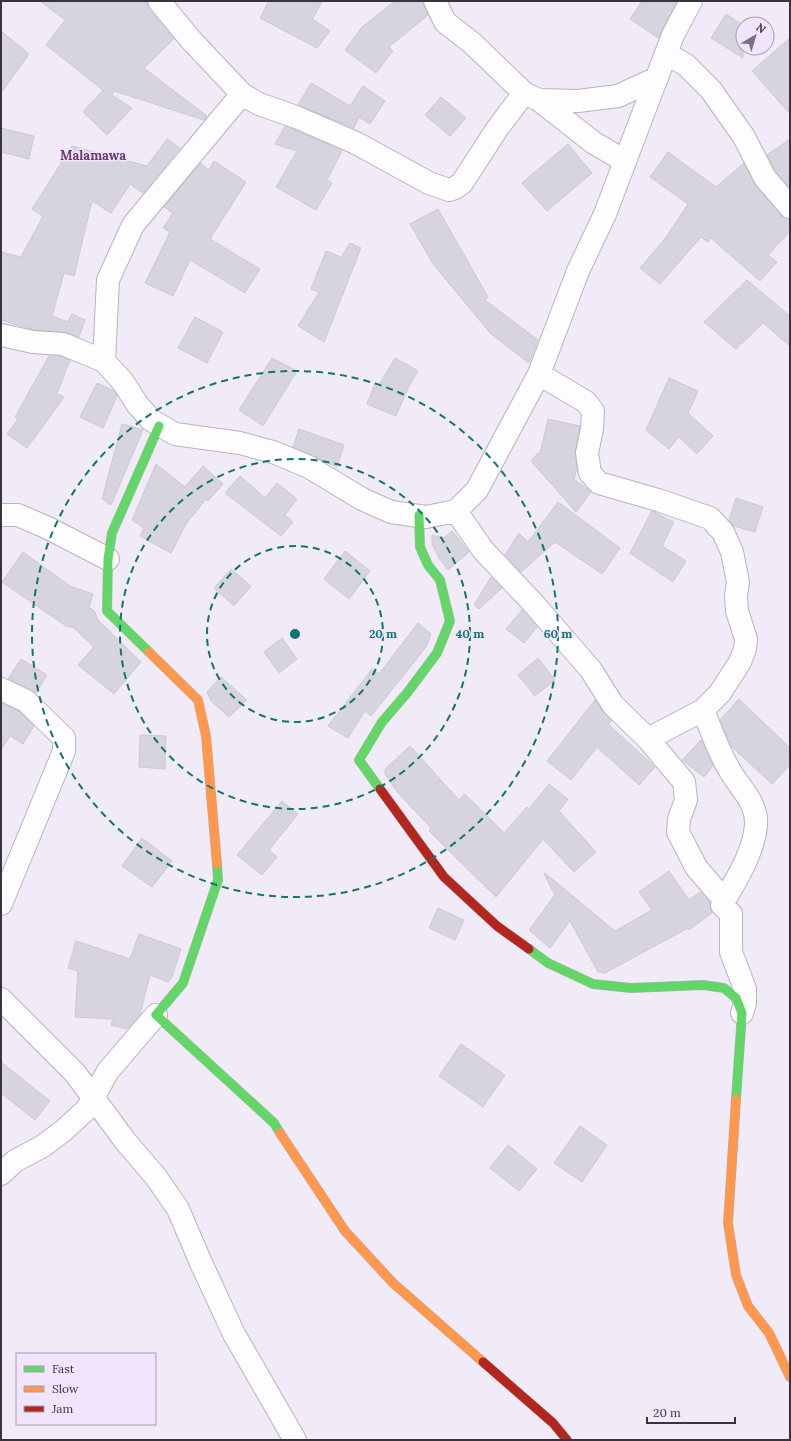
<svg xmlns="http://www.w3.org/2000/svg" width="791" height="1441" viewBox="0 0 791 1441" font-family="Lora,serif">
	<style>
		.building { fill: #d7d4e0; stroke: #ccc8d4 }
		.lines { fill: none; stroke-linecap: round; stroke-linejoin: round }
		.street-casing { stroke: #b9b3be; stroke-width: 24 }
		.fast-casing { stroke: #b9b3be; stroke-width: 10 }
		.slow-casing { stroke: #b9b3be; stroke-width: 10 }
		.jam-casing { stroke: #b9b3be; stroke-width: 10 }
		.street { stroke: #fdfcfe; stroke-width: 22 }
		.fast { stroke: #63d668; stroke-width: 9 }
		.slow { stroke: #ff974d; stroke-width: 9 }
		.jam { stroke: #b3261e; stroke-width: 9 }
		.ring { fill: none; stroke: #0f766e; stroke-width: 2; stroke-dasharray: 7 5 }
		.labels { text-anchor: middle; dominant-baseline: central; stroke-width: 3; stroke-linejoin: round; paint-order: stroke }
		.quarter-label { font-size: 13px; font-weight: bold; fill: #65396e; stroke: #f1e4fd }
		.centre { fill: #0f766e; stroke: #f1e4fd; stroke-width: 2 }
		.ring-label { font-size: 12px; text-anchor: middle; font-weight: bold; fill: #0f766e; stroke: #f1e4fd; stroke-width: 3; stroke-linejoin: round; paint-order: stroke }
	</style>
	<rect width="100%" height="100%" fill="#f1eaf7"/>
	<path class="building" d="M 40,1 L 146,1 L 149,9 L 174,39 L 144,68 L 207,116 L 204,120 L 114,91 L 112,95 L 132,108 L 107,135 L 83,112 L 103,90 L 46,45 L 65,20 Z
		M 269,1 L 323,1 L 312,19 L 330,31 L 317,48 L 260,18 Z
		M 395,1 L 423,1 L 428,15 L 389,47 L 393,51 L 376,73 L 345,50 L 362,27 Z
		M 642,1 L 677,1 L 658,38 L 630,19 Z
		M 726,14 L 743,25 L 743,58 L 711,38 Z
		M 1,31 L 29,54 L 1,93 Z
		M 790,38 L 790,114 L 752,71 Z
		M 311,83 L 350,106 L 363,86 L 385,101 L 370,124 L 359,117 L 354,128 L 298,105 Z
		M 441,97 L 466,118 L 450,136 L 425,115 Z
		M 285,126 L 342,151 L 327,180 L 332,183 L 316,210 L 276,187 L 297,151 L 275,144 Z
		M 1,128 L 34,136 L 29,159 L 1,152 Z
		M 167,139 L 180,148 L 143,193 L 130,184 L 111,213 L 92,201 L 74,276 L 64,273 L 52,316 L 68,322 L 72,314 L 85,320 L 79,337 L 64,332 L 35,330 L 1,320 L 1,252 L 21,257 L 43,216 L 32,209 L 72,146 L 147,166 Z
		M 790,139 L 790,188 L 775,171 L 767,155 Z
		M 568,144 L 592,173 L 547,211 L 522,183 Z
		M 668,152 L 716,187 L 744,163 L 756,186 L 781,215 L 790,219 L 790,231 L 768,255 L 777,262 L 760,281 L 711,238 L 708,242 L 701,237 L 660,284 L 640,268 L 664,240 L 688,204 L 650,177 Z
		M 214,161 L 246,182 L 210,239 L 260,269 L 245,293 L 190,260 L 173,296 L 145,283 L 170,232 L 163,228 L 173,213 L 164,207 L 200,163 L 209,170 Z
		M 438,209 L 488,297 L 485,300 L 538,340 L 529,363 L 491,334 L 433,264 L 410,224 Z
		M 350,243 L 361,248 L 324,342 L 298,326 L 319,292 L 311,289 L 326,251 L 341,257 Z
		M 747,280 L 790,316 L 790,346 L 763,323 L 736,349 L 704,322 Z
		M 195,317 L 223,332 L 207,363 L 178,348 Z
		M 49,356 L 60,356 L 70,360 L 57,394 L 64,397 L 27,448 L 7,434 L 18,419 L 15,417 Z
		M 272,358 L 297,371 L 263,426 L 239,410 Z
		M 395,358 L 418,371 L 408,388 L 396,416 L 367,404 L 375,383 L 379,385 Z
		M 669,378 L 698,391 L 688,413 L 713,436 L 697,454 L 679,437 L 669,449 L 646,430 Z
		M 97,383 L 114,391 L 117,396 L 103,428 L 80,417 Z
		M 548,419 L 580,426 L 575,451 L 577,469 L 574,479 L 591,492 L 576,512 L 531,461 L 538,453 L 540,454 Z
		M 122,424 L 143,430 L 111,505 L 102,499 Z
		M 299,429 L 344,445 L 337,467 L 293,447 Z
		M 156,464 L 185,487 L 203,466 L 223,484 L 208,501 L 206,499 L 186,524 L 171,553 L 140,536 L 144,528 L 132,520 Z
		M 240,476 L 265,498 L 277,483 L 297,499 L 285,515 L 293,522 L 281,536 L 225,493 Z
		M 736,498 L 763,507 L 755,532 L 734,526 L 729,520 Z
		M 558,502 L 620,548 L 602,574 L 555,542 L 521,572 L 505,555 L 519,533 L 528,542 Z
		M 652,511 L 674,522 L 662,546 L 686,561 L 673,582 L 630,553 Z
		M 452,531 L 469,552 L 448,570 L 439,558 L 432,544 L 432,535 L 444,538 Z
		M 345,551 L 370,571 L 349,599 L 324,579 Z
		M 23,552 L 70,586 L 93,594 L 89,607 L 95,612 L 98,620 L 141,662 L 114,694 L 78,665 L 94,647 L 74,628 L 66,626 L 2,582 Z
		M 231,569 L 251,586 L 234,606 L 214,588 Z
		M 491,577 L 502,588 L 479,609 L 474,605 Z
		M 522,610 L 537,627 L 524,643 L 506,629 Z
		M 418,623 L 431,634 L 426,647 L 371,716 L 365,711 L 348,738 L 328,726 L 372,669 L 379,674 Z
		M 282,638 L 297,659 L 279,673 L 264,652 Z
		M 538,658 L 555,680 L 535,696 L 518,675 Z
		M 21,659 L 47,675 L 36,693 L 8,679 Z
		M 221,677 L 247,700 L 229,717 L 211,701 L 207,692 Z
		M 739,699 L 790,748 L 790,765 L 772,784 L 731,746 L 720,720 Z
		M 595,700 L 603,712 L 612,721 L 608,724 L 655,767 L 639,785 L 597,747 L 571,780 L 547,761 Z
		M 1,703 L 19,711 L 34,726 L 23,744 L 10,736 L 1,750 Z
		M 140,735 L 166,736 L 165,769 L 139,767 Z
		M 701,740 L 713,766 L 704,777 L 682,760 Z
		M 410,746 L 459,800 L 465,794 L 504,833 L 527,807 L 529,809 L 549,784 L 568,799 L 559,811 L 596,852 L 574,872 L 543,839 L 496,897 L 429,831 L 431,828 L 398,793 L 385,774 L 385,769 Z
		M 282,801 L 298,814 L 269,850 L 277,857 L 262,875 L 237,855 Z
		M 142,838 L 172,861 L 152,887 L 122,866 Z
		M 669,871 L 689,900 L 700,892 L 710,903 L 712,913 L 689,930 L 688,928 L 605,973 L 598,972 L 570,921 L 550,948 L 529,930 L 555,895 L 544,874 L 545,873 L 615,931 L 652,910 L 639,892 Z
		M 438,908 L 464,920 L 455,940 L 429,928 Z
		M 139,934 L 181,949 L 172,977 L 168,982 L 150,975 L 140,1014 L 127,1029 L 111,1025 L 113,1019 L 75,1017 L 78,971 L 68,968 L 76,941 L 130,959 Z
		M 461,1044 L 505,1075 L 483,1107 L 439,1076 Z
		M 1,1062 L 50,1101 L 35,1120 L 1,1093 Z
		M 580,1126 L 607,1145 L 582,1182 L 554,1163 Z
		M 508,1145 L 537,1169 L 519,1191 L 490,1168 Z"/>
	<g class="lines">
		<defs>
			<path id="street" d="M 159,1 L 191,40 L 242,94 L 259,104 L 296,117 L 356,143 L 429,183 L 449,190 L 455,188 L 462,183 L 497,129 L 524,93
				M 435,1 L 445,22 L 472,43 L 524,93 L 539,100 L 594,143 L 625,161
				M 666,53 L 686,65 L 711,90 L 744,137 L 765,178 L 790,207
				M 539,100 L 578,101 L 618,96 L 657,78
				M 1,335 L 33,342 L 63,344 L 104,361 L 123,382 L 137,404 L 151,420 L 175,434 L 240,443 L 273,452 L 309,467 L 362,499 L 391,512 L 426,517 L 456,511 L 477,490 L 539,374 L 578,271 L 605,214 L 673,35 L 691,1
				M 104,361 L 108,280 L 133,225 L 242,94
				M 539,374 L 586,402 L 593,411 L 592,429 L 587,453 L 590,473 L 599,483 L 658,500 L 710,518 L 723,532 L 732,552 L 738,582 L 736,596 L 737,611 L 746,639 L 745,649 L 740,662 L 720,693 L 703,710 L 648,739
				M 456,511 L 483,550 L 533,603 L 591,670 L 613,705 L 648,739 L 684,782 L 686,800 L 679,819 L 678,832 L 696,867 L 724,900 L 722,905 L 731,914 L 731,952 L 745,989 L 745,1003 L 742,1013
				M 1,515 L 18,515 L 48,528 L 108,559
				M 1,689 L 26,701 L 64,738 L 64,751 L 1,904
				M 703,710 C 711,730 718,750 729,769 C 739,788 758,802 756,826 C 753,855 735,881 722,905
				M 1,999 L 75,1073 L 126,1142 L 156,1177 L 178,1209 L 201,1263 L 234,1334 L 295,1440
				M 1,1174 L 15,1161 L 43,1146 L 63,1131 L 87,1109 L 108,1071 L 156,1015"/>
			<path id="fast" d="M 149,652 L 107,611 L 108,559 L 112,533 L 159,426
				M 380,789 L 359,760 L 382,722 L 407,693 L 437,653 L 450,621 L 440,580 L 428,565 L 420,547 L 419,515
				M 217,864 L 218,880 L 183,983 L 156,1015 L 274,1123 L 280,1133
				M 529,949 L 548,963 L 593,984 L 631,988 L 703,985 L 724,988 L 736,998 L 742,1013 L 736,1099"/>
			<path id="slow" d="M 149,652 L 198,700 L 206,736 L 217,864
				M 736,1099 L 728,1223 L 736,1275 L 748,1306 L 769,1333 L 790,1377
				M 280,1133 L 345,1231 L 393,1283 L 483,1362"/>
			<path id="jam" d="M 380,789 L 444,877 L 497,926 L 529,949
				M 483,1362 L 553,1423 L 567,1440"/>
		</defs>
		<use href="#street" class="street-casing"/>
		<use href="#fast" class="fast-casing"/>
		<use href="#slow" class="slow-casing"/>
		<use href="#jam" class="jam-casing"/>
		<use href="#street" class="street"/>
		<use href="#fast" class="fast"/>
		<use href="#slow" class="slow"/>
		<use href="#jam" class="jam"/>
	</g>
	<g class="ring">
		<circle cx="295" cy="634" r="88"/>
		<circle cx="295" cy="634" r="175"/>
		<circle cx="295" cy="634" r="263"/>
	</g>
	<g class="labels">
		<g class="quarter-label">
			<text x="93" y="155">Malamawa</text>
		</g>
	</g>
	<circle cx="295" cy="634" r="6" class="centre"/>
	<g class="ring-label">
		<text x="383" y="638">20 m</text>
		<text x="470" y="638">40 m</text>
		<text x="558" y="638">60 m</text>
	</g>
	<rect width="791" height="1441" fill="none" stroke="#39333f" stroke-width="4"/>
	<rect x="16" y="1353" width="140" height="72" fill="#f1e4fd" stroke="#a79db1"/>
	<rect x="24" y="1366" width="20" height="6" fill="#63d668" stroke="#a79db1"/>
	<text x="52" y="1373" font-size="12" fill="#39333f">Fast</text>
	<rect x="24" y="1386" width="20" height="6" fill="#ff974d" stroke="#a79db1"/>
	<text x="52" y="1393" font-size="12" fill="#39333f">Slow</text>
	<rect x="24" y="1406" width="20" height="6" fill="#b3261e" stroke="#a79db1"/>
	<text x="52" y="1413" font-size="12" fill="#39333f">Jam</text>
	<g transform="translate(755 36) rotate(38)"><circle r="19" fill="#f1e4fd" stroke="#a79db1"/>
	<path d="M0-3L7 15L0 10L-7 15Z" fill="#79737f"/>
	<text y="-6" font-size="11" font-weight="bold" text-anchor="middle" fill="#39333f">N</text>
	</g>
	<path d="M647 1417v6h88v-6" fill="none" stroke="#39333f" stroke-width="2"/>
	<text x="653" y="1417" font-size="12" fill="#39333f" stroke="#f1e4fd" stroke-width="3" paint-order="stroke">20 m</text>
</svg>
